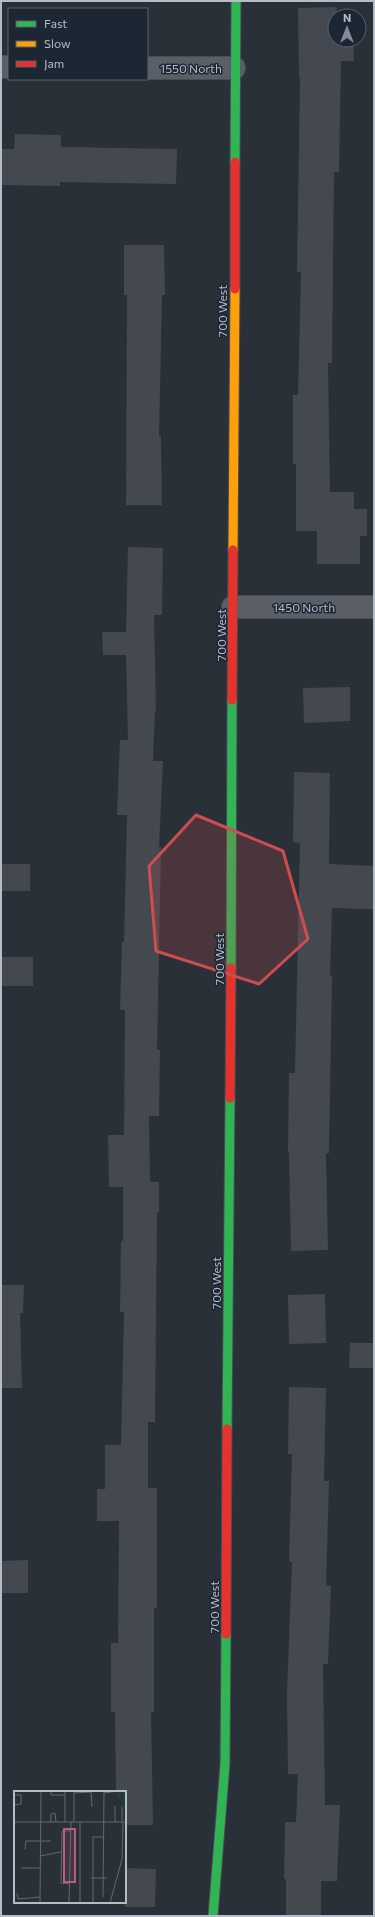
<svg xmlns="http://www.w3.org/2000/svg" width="375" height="1917" viewBox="0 0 375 1917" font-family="Commissioner,sans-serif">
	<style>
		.building { fill: #444950 }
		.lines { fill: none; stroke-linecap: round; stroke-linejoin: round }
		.street-casing { stroke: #484c53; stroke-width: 24 }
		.fast-casing { stroke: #484c53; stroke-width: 11 }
		.slow-casing { stroke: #484c53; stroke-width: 11 }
		.jam-casing { stroke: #484c53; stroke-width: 11 }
		.street { stroke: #5a5e66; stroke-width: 22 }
		.fast { stroke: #30b455; stroke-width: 9 }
		.slow { stroke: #ff9f0a; stroke-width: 9 }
		.jam { stroke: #e5322d; stroke-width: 9 }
		.marked { fill: #ce4d50; fill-opacity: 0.2; stroke: #ce4d50; stroke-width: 3; stroke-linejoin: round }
		.labels { text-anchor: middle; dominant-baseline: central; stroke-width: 3; stroke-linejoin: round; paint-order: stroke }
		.street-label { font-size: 12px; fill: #b4bcc9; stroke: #1d2633 }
		.inset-road { fill: none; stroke: #616872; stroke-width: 1 }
		.view { fill: #bc5a87; fill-opacity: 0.15; stroke: #bc5a87; stroke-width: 2 }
		.inset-edge { fill: none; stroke: #b4bcc9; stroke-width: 2 }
	</style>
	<rect width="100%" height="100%" fill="#2a3038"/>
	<path class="building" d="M 337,7 L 335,40 L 353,40 L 354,61 L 341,61 L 339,172 L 334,172 L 332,363 L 328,363 L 330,492 L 354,492 L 354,509 L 367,509 L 367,536 L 360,536 L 360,564 L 317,564 L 317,531 L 296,531 L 296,464 L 293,464 L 293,395 L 298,395 L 301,272 L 297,272 L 300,77 L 299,77 L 298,8 Z
		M 15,134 L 61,135 L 61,147 L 177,149 L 176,184 L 60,182 L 60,186 L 1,185 L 1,149 L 14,149 Z
		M 124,245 L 164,245 L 165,295 L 162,295 L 159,436 L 161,436 L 162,505 L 126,505 L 127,295 L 124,295 Z
		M 128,547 L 163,548 L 162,615 L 154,615 L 156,711 L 155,711 L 153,761 L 163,761 L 159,847 L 161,847 L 157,1050 L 160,1050 L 159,1116 L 149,1116 L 150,1182 L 159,1182 L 159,1212 L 157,1212 L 155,1422 L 148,1422 L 148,1488 L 157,1488 L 157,1608 L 154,1608 L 154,1712 L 151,1712 L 153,1825 L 125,1825 L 125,1792 L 116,1792 L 115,1712 L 111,1712 L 111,1643 L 118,1643 L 119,1521 L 97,1521 L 97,1489 L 105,1489 L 105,1445 L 121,1445 L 124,1312 L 120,1312 L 121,1241 L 123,1241 L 123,1187 L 109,1187 L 108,1135 L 124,1135 L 125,1010 L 120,1010 L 122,942 L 124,942 L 127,815 L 117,815 L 120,740 L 128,740 L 126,655 L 103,655 L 102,632 L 126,632 Z
		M 350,687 L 350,721 L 304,723 L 303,688 Z
		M 294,772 L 330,773 L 329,864 L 374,866 L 374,909 L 332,908 L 330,976 L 332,976 L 329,1153 L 326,1153 L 328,1250 L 291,1251 L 289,1152 L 288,1152 L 289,1073 L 295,1073 L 300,843 L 293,842 Z
		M 1,864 L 30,864 L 30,891 L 1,891 Z
		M 1,957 L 33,957 L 33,986 L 1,986 Z
		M 1,1285 L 24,1285 L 23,1313 L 20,1313 L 22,1388 L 1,1388 Z
		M 325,1294 L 326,1343 L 289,1344 L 288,1295 Z
		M 350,1343 L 374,1343 L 374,1368 L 349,1368 Z
		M 289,1387 L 326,1388 L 324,1481 L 329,1481 L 326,1585 L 331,1586 L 328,1664 L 323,1664 L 325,1805 L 340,1805 L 337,1881 L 321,1881 L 321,1916 L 286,1916 L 286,1879 L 284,1879 L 285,1822 L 296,1822 L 298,1774 L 288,1774 L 287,1692 L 292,1562 L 289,1561 L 292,1454 L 288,1454 Z
		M 28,1560 L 28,1593 L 1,1593 L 1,1561 Z
		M 125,1868 L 156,1869 L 155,1907 L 125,1907 Z"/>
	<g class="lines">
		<defs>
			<path id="street" d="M 1,67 L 9,67
				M 147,68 L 234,68
				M 233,607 L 374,607"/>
			<path id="fast" d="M 235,162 L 236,1
				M 231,968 L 232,700
				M 227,1429 L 230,1098
				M 213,1916 L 225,1764 L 226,1634"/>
			<path id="slow" d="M 233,550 L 235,289"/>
			<path id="jam" d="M 235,289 L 235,162
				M 232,700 L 233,550
				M 230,1098 L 231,968
				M 226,1634 L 227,1429"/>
		</defs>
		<use href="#street" class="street-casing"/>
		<use href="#fast" class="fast-casing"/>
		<use href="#slow" class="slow-casing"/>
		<use href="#jam" class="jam-casing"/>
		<use href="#street" class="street"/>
		<use href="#fast" class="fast"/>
		<use href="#slow" class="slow"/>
		<use href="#jam" class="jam"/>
	</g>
	<path class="marked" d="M 196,815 L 283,851 L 308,939 L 259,984 L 156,951 L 149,866 Z"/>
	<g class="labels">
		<g class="street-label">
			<text x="191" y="68">1550 North</text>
			<text transform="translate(222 311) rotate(-90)">700 West</text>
			<text x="304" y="607">1450 North</text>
			<text transform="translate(221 635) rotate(-90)">700 West</text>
			<text transform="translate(219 959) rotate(-90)">700 West</text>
			<text transform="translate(216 1283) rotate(-90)">700 West</text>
			<text transform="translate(214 1607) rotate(-90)">700 West</text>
		</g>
	</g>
	<g transform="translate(14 1791)">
		<rect width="112" height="112" fill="#2a3038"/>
		<path d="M 103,0 L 112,0 L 112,30 L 107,30 L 107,7 L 103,7 Z" fill="#273a3e"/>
		<path class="inset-road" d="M 37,0 L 37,4 L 51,4M 51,0 L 51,31M 60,0 L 60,31M 77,0 L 78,16M 60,2 L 77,1M 90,2 L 104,0M 0,14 L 7,13 L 7,4 L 0,4M 101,15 L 101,31M 0,31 L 112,31M 37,31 L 37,23 L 41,22 L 42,31M 66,31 L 66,112M 108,31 L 108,16M 11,58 L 12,50 L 37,50M 26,65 L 47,61M 7,77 L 26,77M 77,87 L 93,87M 56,93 L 47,92 L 48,40 L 57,40M 3,102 L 4,108 L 26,106M 89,106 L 90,0M 26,112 L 27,0M 55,112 L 57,31M 79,112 L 79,46 L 90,46M 96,112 L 108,68 L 109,31"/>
		<path class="view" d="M 50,38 L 61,38 L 61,91 L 50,91 Z"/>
		<rect width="112" height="112" class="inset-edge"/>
	</g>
	<rect width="375" height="1917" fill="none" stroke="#b4bcc9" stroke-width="4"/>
	<rect x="8" y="8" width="140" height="72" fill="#1d2633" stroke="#59626f"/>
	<rect x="16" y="21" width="20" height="6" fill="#30b455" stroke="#59626f"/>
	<text x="44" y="28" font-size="12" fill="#b4bcc9">Fast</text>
	<rect x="16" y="41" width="20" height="6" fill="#ff9f0a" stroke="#59626f"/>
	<text x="44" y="48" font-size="12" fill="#b4bcc9">Slow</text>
	<rect x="16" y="61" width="20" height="6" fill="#e5322d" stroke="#59626f"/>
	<text x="44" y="68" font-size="12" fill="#b4bcc9">Jam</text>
	<g transform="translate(347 28)"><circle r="19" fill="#1d2633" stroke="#59626f"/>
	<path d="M0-3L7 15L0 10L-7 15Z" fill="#848b96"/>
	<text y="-6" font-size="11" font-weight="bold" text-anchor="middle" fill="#b4bcc9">N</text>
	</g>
</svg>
